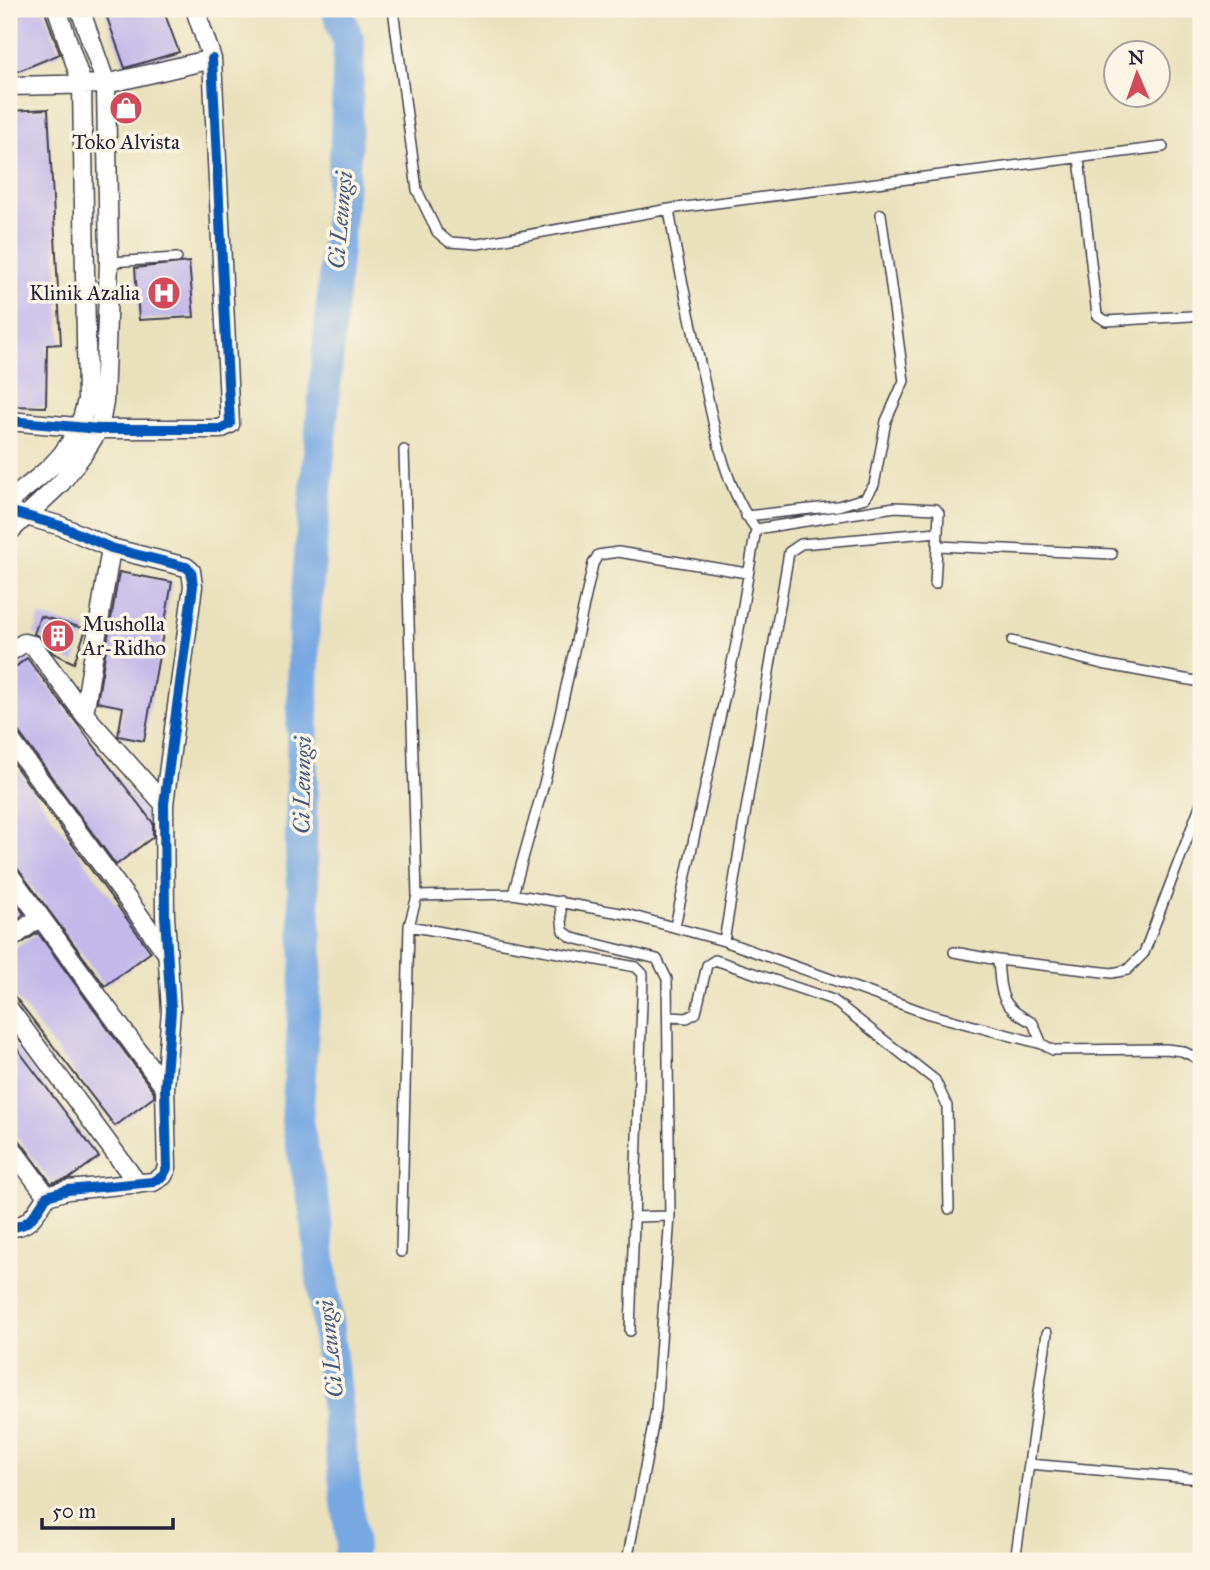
<svg xmlns="http://www.w3.org/2000/svg" width="1210" height="1570" viewBox="0 0 1210 1570" font-family="'IM FELL Great Primer',serif">
	<style>
		.lines { fill: none; stroke-linecap: round; stroke-linejoin: round }
		.river { stroke: #77a8e2; stroke-width: 32 }
		.building { fill: #c2b8e9 }
		.lane-casing { stroke: #403f4e; stroke-width: 12 }
		.street-casing { stroke: #403f4e; stroke-width: 21 }
		.lane { stroke: #fff; stroke-width: 9 }
		.street { stroke: #fff; stroke-width: 18 }
		.cycleway-casing { stroke: #fcf5e5; stroke-width: 15 }
		.cycleway { stroke: #0057b8; stroke-width: 10 }
		.labels { text-anchor: middle; dominant-baseline: central; stroke-width: 7; stroke-linejoin: round; paint-order: stroke }
		.poi-label { font-size: 21px; fill: #22223b; stroke: #fcf5e5 }
		.water-label { font-size: 23px; font-style: italic; fill: #44587e; stroke: #fcf5e5 }
	</style>
	<rect width="100%" height="100%" fill="#fcf5e5"/>
	<filter id="ink" filterUnits="userSpaceOnUse"><feTurbulence type="fractalNoise" baseFrequency=".0143" numOctaves="2"/><feDisplacementMap in="SourceGraphic" scale="14" xChannelSelector="R" yChannelSelector="G"/><feConvolveMatrix kernelMatrix="1 2 1 2 8 2 1 2 1" color-interpolation-filters="sRGB"/></filter>
	<filter id="wash" filterUnits="userSpaceOnUse"><feTurbulence type="fractalNoise" baseFrequency=".00686" numOctaves="4" result="noise"/><feDisplacementMap in="SourceGraphic" scale="28" xChannelSelector="R" yChannelSelector="G"/><feGaussianBlur stdDeviation="1.57" result="paint"/><feColorMatrix in="noise" values="0 0 0 0 0 0 0 0 0 0 0 0 0 0 0 0 0 1.4 0 .05"/><feComposite in="paint" operator="in"/></filter>
	<g filter="url(#wash)">
		<rect width="100%" height="100%" fill="#e9e1bc"/>
		<g class="lines">
			<path class="river" d="M 337,9 L 349,43 L 346,144 L 304,626 L 301,847 L 307,960 L 297,1122 L 314,1205 L 352,1547 L 348,1561"/>
		</g>
		<g id="blocks">
			<path class="building" d="M 9,9 L 44,9 L 60,54 L 9,75 Z
				M 104,9 L 163,9 L 179,52 L 125,68 Z
				M 48,109 L 61,344 L 47,345 L 46,407 L 9,406 L 9,111 Z
				M 189,262 L 194,317 L 139,320 L 135,268 Z
				M 119,572 L 172,582 L 144,741 L 118,736 L 123,707 L 97,702 Z
				M 40,616 L 86,629 L 74,663 L 53,653 L 42,638 L 34,634 Z
				M 27,658 L 153,823 L 153,837 L 116,865 L 18,731 L 9,726 L 9,672 Z
				M 13,763 L 151,952 L 105,986 L 9,857 L 9,766 Z
				M 11,896 L 24,914 L 9,926 L 9,898 Z
				M 38,933 L 154,1092 L 154,1097 L 115,1126 L 9,989 L 9,951 Z
				M 9,1038 L 99,1157 L 70,1178 L 51,1183 L 18,1138 L 9,1134 Z"/>
		</g>
	</g>
	<g filter="url(#ink)">
		<use href="#blocks" fill-opacity="0" stroke="#403f4e" stroke-width="2"/>
		<g class="lines">
			<defs>
				<path id="lane" d="M 393,9 L 417,190 L 437,232 L 449,242 L 478,244 L 669,209 C 677,262 689,314 701,367 C 714,422 721,482 756,529 L 738,635 L 675,926
					M 1079,158 L 1097,315 L 1106,321 L 1191,316
					M 669,209 L 1163,147
					M 109,262 L 177,258
					M 404,450 L 417,896 L 513,894 L 626,914 L 724,941 L 929,1014 L 1042,1044 L 1053,1050 L 1166,1049 L 1182,1051 L 1201,1060
					M 746,516 L 838,506 L 865,498 L 874,485 L 886,421 L 904,381 L 881,214
					M 756,529 L 895,507 L 936,509 L 939,513 L 935,584
					M 938,546 L 1112,554
					M 1012,641 L 1102,664 L 1201,682
					M 513,894 L 547,773 L 593,564 L 598,555 L 618,552 L 747,573
					M 560,901 L 563,931 L 573,938 L 657,959 L 667,979 L 670,1216 L 656,1410 L 627,1561
					M 409,926 L 636,967 L 643,974 L 630,1331
					M 724,941 L 789,552 L 801,544 L 938,532
					M 954,952 L 998,960 C 1001,996 1000,1006 1033,1023 L 1042,1044
					M 998,960 L 1112,973 L 1127,970 L 1144,953 L 1201,803
					M 669,1017 L 687,1018 L 696,1013 L 707,965 L 715,960 L 833,1000 L 935,1080 L 947,1106 L 949,1209
					M 634,1217 L 670,1216
					M 401,1252 L 409,926 L 417,896
					M 1029,1464 L 1047,1333
					M 1015,1561 L 1029,1464 L 1201,1479"/>
				<path id="street" d="M 9,86 L 106,84 L 212,59 L 195,9
					M 9,421 L 99,429 L 220,429 L 230,424 L 212,59
					M 9,501 C 48,470 76,452 87,400 L 82,84 L 57,9
					M 9,511 L 61,526 L 111,548 L 186,567 L 191,571 L 193,586 L 164,804 L 165,916 L 171,1010 L 165,1088 L 167,1168 L 163,1176 L 153,1182 L 68,1190 L 47,1196 C 36,1212 30,1228 9,1227
					M 9,532 L 61,483 L 83,454 L 99,429 L 104,402 L 109,262 L 106,84 L 80,9
					M 9,652 L 24,643 L 33,645 L 84,714 L 164,804
					M 84,714 L 111,548
					M 9,738 L 166,952
					M 9,874 L 165,1088
					M 9,940 L 40,917
					M 9,1009 L 138,1184
					M 9,1145 L 47,1196"/>
			</defs>
			<use href="#lane" class="lane-casing"/>
			<use href="#street" class="street-casing"/>
			<use href="#lane" class="lane"/>
			<use href="#street" class="street"/>
			<defs>
				<path id="cycleway" d="M 9,421 L 99,429 L 220,429 L 230,424 L 212,59
					M 9,511 L 61,526 L 111,548 L 186,567 L 191,571 L 193,586 L 164,804 L 165,916 L 171,1010 L 165,1088 L 167,1168 L 163,1176 L 153,1182 L 68,1190 L 47,1196 C 36,1212 30,1228 9,1227"/>
			</defs>
			<use href="#cycleway" class="cycleway-casing"/>
			<use href="#cycleway" class="cycleway"/>
		</g>
	</g>
	<defs>
		<symbol id="shop-disc" viewBox="-11 -11 22 22"><circle r="9.5" fill="#d1495b" stroke="#fcf5e5"/><path d="M-5-2.5h2.3a2.7 3.5 0 0 1 5.4 0H5L5.5 6h-11ZM-1.5-2.5h3a1.5 2.3 0 0 0-3 0Z" fill="#fff"/></symbol>
		<symbol id="hospital-disc" viewBox="-11 -11 22 22"><circle r="9.5" fill="#d1495b" stroke="#fcf5e5"/><path d="M-5-5h3v3.5h4V-5h3V5h-3V1.5h-4V5h-3Z" fill="#fff"/></symbol>
		<symbol id="building-disc" viewBox="-11 -11 22 22"><circle r="9.5" fill="#d1495b" stroke="#fcf5e5"/><path d="M-4-6H4V6H1V3H-1V6H-4ZM-2.5-4.3h1.7v1.8h-1.7ZM.8-4.3h1.7v1.8H.8ZM-2.5-1h1.7V.8h-1.7ZM.8-1h1.7V.8H.8Z" fill="#fff"/></symbol>
	</defs>
	<g fill-rule="evenodd">
		<use href="#shop-disc" x="107" y="89" width="38" height="38"/>
		<use href="#hospital-disc" x="145" y="274" width="38" height="38"/>
		<use href="#building-disc" x="39" y="617" width="38" height="38"/>
	</g>
	<g class="labels">
		<g class="poi-label">
			<text x="126" y="142">Toko Alvista</text>
			<text x="140" y="293" text-anchor="end">Klinik Azalia</text>
			<text x="82" y="624" text-anchor="start">Musholla<tspan x="82" dy="24">Ar-Ridho</tspan></text>
		</g>
		<g class="water-label">
			<text transform="translate(340 220) rotate(-85)">Ci Leungsi</text>
			<text transform="translate(302 785) rotate(-89)">Ci Leungsi</text>
			<text transform="translate(330 1349) rotate(-96)">Ci Leungsi</text>
		</g>
	</g>
	<rect width="1210" height="1570" fill="none" stroke="#fcf5e5" stroke-width="35"/>
	<g transform="translate(1137 74) rotate(358)"><circle r="33" fill="#fcf5e5" stroke="#a5a1a1" stroke-width="2"/>
	<path d="M0-5L12 26L0 18L-12 26Z" fill="#d1495b"/>
	<text y="-10" font-size="19" font-weight="bold" text-anchor="middle" fill="#22223b">N</text>
	</g>
	<path d="M42 1518v10h131v-10" fill="none" stroke="#22223b" stroke-width="3.5"/>
	<text x="52" y="1518" font-size="21" fill="#22223b" stroke="#fcf5e5" stroke-width="5" paint-order="stroke">50 m</text>
</svg>
